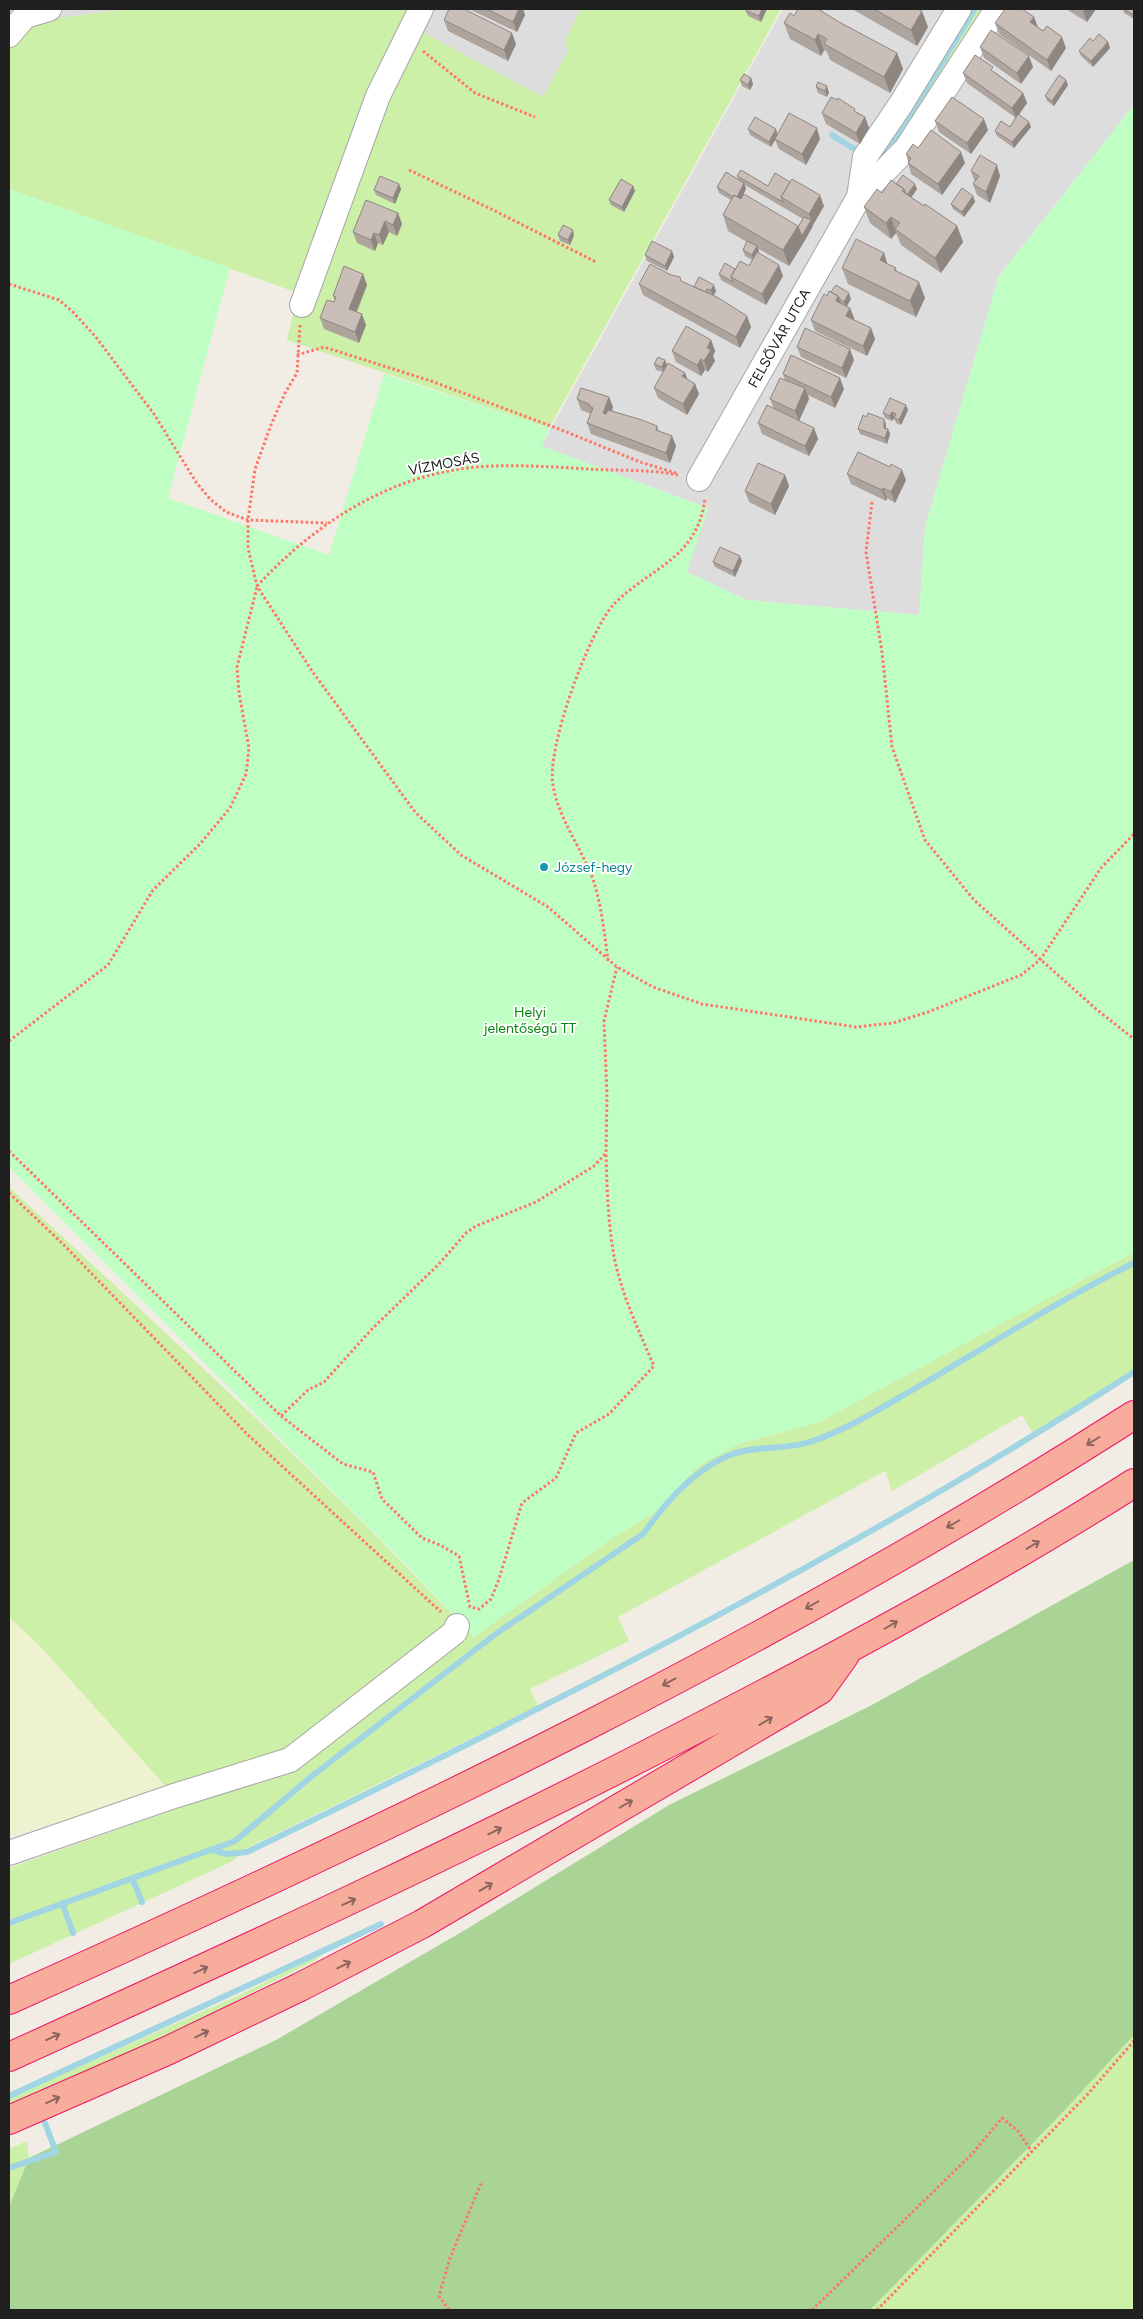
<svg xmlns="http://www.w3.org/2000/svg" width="1143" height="2319" viewBox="0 0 1143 2319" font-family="Figtree,sans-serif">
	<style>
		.residential { fill: #dedddd }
		.farmland { fill: #eff2cf }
		.grass { fill: #ccf0a7 }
		.forest { fill: #a9d496 }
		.park { fill: #bfffc3 }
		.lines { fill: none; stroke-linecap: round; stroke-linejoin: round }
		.stream { stroke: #a2d5e3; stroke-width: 6 }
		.minor-casing { stroke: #a7a7a7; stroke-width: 26 }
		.trunk-casing { stroke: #ec1662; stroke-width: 30 }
		.path { stroke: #ff7669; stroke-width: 3; stroke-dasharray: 2.5 2.5; stroke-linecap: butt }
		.minor { stroke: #fff; stroke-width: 24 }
		.trunk { stroke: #f7ac9c; stroke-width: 28 }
		.wall { fill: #aea49e; fill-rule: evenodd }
		.shaded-wall { fill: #8d8681 }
		.building { fill: #cabfb8; stroke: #8d8681 }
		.oneway { stroke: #8c665e }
		.culture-dot { fill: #0f9aa8; stroke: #fff; stroke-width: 2 }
		.labels { text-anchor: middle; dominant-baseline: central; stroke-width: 4; stroke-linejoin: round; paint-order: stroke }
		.street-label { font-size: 14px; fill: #202020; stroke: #fff }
		.culture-label { font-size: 14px; fill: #0d838f; stroke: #fff; text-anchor: start }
		.park-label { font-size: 14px; fill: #02850a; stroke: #fff }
	</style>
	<rect width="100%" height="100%" fill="#f1ede5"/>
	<path class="residential" d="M 9,9 L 130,9 L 9,24 Z
		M 411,9 L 581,9 L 566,40 L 568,51 L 543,97 L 426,34 Z
		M 783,9 L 1134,9 L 1134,105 L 999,276 L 925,527 L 919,615 L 746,600 L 687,572 L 708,508 L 541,446 Z"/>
	<path class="farmland" d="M 9,1617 L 41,1647 L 170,1791 L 9,1836 Z"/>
	<path class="grass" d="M 130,9 L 411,9 L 426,34 L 543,97 L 568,51 L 565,40 L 581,9 L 781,9 L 549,428 L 287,340 L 298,293 L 9,189 L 9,24 Z
		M 964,9 L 987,9 L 983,20 L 879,167 L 870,156 Z
		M 9,1187 C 167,1334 326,1480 474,1637 L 615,1536 L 656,1512 L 698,1466 L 738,1444 L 819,1422 L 1134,1252 L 1134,1369 L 1033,1434 L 1022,1415 L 892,1491 L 885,1471 L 618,1617 L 629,1641 L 530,1689 L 538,1706 L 245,1849 L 233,1861 L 9,1964 L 9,1868 L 213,1796 L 170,1791 L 41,1647 L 9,1617 Z
		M 329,1950 L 314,1961 L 206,2016 L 9,2109 L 9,2098 L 239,1995 Z
		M 1134,2035 L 1134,2310 L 870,2310 L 1062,2113 Z
		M 27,2141 L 29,2158 L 9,2207 L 9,2149 Z"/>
	<path class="forest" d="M 1134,1560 L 1134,2035 L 1062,2113 L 870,2310 L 9,2310 L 9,2207 L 29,2158 L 276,2040 L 470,1927 L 669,1805 L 870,1706 Z"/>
	<path class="park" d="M 1134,105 L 1134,1252 L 819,1422 L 738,1444 L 698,1466 L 656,1512 L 615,1536 L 474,1637 L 412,1571 L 9,1167 L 9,189 L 230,268 L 168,498 L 329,555 L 384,374 L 549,428 L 542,446 L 708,508 L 687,572 L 746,600 L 919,615 L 925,527 L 999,276 Z"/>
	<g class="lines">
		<path class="stream" d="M 832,135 L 859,152
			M 873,161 L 879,160 L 897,136 L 975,9
			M 211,1850 L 228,1854 L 247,1852 C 550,1706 851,1555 1134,1372
			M 132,1878 L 142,1902
			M 62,1903 L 73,1933
			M 9,1923 L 235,1841 L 312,1776 L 497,1633 L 643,1534 C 664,1505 688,1476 721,1459 C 751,1443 783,1452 813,1441 C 851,1428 886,1405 921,1385 C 991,1344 1061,1299 1134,1263
			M 9,2096 L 381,1924
			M 9,2168 L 56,2152 L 45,2123"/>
		<defs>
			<g id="minor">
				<path d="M 9,35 L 25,16 L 49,9"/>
				<path d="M 859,197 L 865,157 L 901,104 L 959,9"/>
				<path d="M 302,305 L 378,96 L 421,9"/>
				<path id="s1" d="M 699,479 L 859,197 L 906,149 L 997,9"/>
				<path d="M 9,1853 L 174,1796 L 290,1760 L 455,1632 L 457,1626"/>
			</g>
			<path id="trunk" d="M 9,2000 C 393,1828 779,1642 1134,1415
				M 9,2057 C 250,1948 490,1837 725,1714 C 864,1642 1002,1567 1134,1483
				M 9,2120 L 169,2050 L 300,1987 L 422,1924 L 820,1690 L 845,1655"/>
		</defs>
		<use href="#minor" class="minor-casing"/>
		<use href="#trunk" class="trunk-casing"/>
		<path class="path" d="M 423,51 L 475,93 L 535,117
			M 409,170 L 491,209 L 596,262
			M 9,284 L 59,300 L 72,311 L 95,336 L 154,414 L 196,482 L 210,499 L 226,512 L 248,520 L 327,523
			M 300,325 L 297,373 L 285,393 L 271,425 L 255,469 L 248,520 L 248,548 L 257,586 L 312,671 L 415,812 L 461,855 L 548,907 L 617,967 L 653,987 L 702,1004 L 856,1027 L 893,1023 L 928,1012 L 1021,975 L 1040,960 L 1101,868 L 1134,834
			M 297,355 L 324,347 L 431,381 L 559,429 L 640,462 L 676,473
			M 872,502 L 866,552 L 882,652 L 892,747 L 925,840 L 974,900 L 1096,1009 L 1134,1039
			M 257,586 C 319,519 399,469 493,466 C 524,465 556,467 588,469 C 617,471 649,469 678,475
			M 608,961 C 605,937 600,893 590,872 C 578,843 558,816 553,785 C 546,749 589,631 614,604 C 651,567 697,559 705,499
			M 9,1041 L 108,965 L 153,890 L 200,844 L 230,808 L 246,774 L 249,748 L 239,693 L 237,667 L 257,587
			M 9,1151 L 281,1416 L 308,1390 L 324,1382 L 372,1329 L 439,1264 L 466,1233 L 476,1226 L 536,1202 L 594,1166 L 606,1153 L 607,1097 L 604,1021 L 617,967
			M 9,1193 L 62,1243 L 247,1434 L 441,1612
			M 281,1416 L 343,1464 L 373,1472 L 382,1499 L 422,1538 L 440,1545 L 459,1556 L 470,1607 L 479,1609 L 491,1599 L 499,1579 L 522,1503 L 556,1478 L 576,1433 L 609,1414 L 654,1366 C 639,1331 623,1298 615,1261 C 608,1226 607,1189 606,1153
			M 449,2310 L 439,2296 L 450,2258 L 482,2181
			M 812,2310 L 972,2154 L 1002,2118 L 1018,2131 L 1032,2152
			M 877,2310 L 1087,2095 L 1134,2041"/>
		<use href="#minor" class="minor"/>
		<use href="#trunk" class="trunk"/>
	</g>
	<path class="wall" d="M 469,9 L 523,9 L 525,15 L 517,32 Z
		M 767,9 L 761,22 L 748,16 L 746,11 Z
		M 852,9 L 918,9 L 928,27 L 917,46 Z
		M 1066,9 L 1096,9 L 1087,22 Z
		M 1123,9 L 1134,9 L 1134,19 L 1124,13 Z
		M 794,16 L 839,22 L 897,53 L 903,69 L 890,93 L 830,60 L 827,52 L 824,50 L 821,56 L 790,39 L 784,23 Z
		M 1034,17 L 1038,27 L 1066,48 L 1051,71 L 999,34 L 995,23 Z
		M 444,20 L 516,44 L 508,61 L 448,31 Z
		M 1093,41 L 1108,42 L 1110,48 L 1093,67 L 1081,56 L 1079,51 Z
		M 980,47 L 1033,67 L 1021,84 L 984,58 Z
		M 995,72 L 1023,93 L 1027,103 L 1019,115 L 1031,127 L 1014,148 L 997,136 L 995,131 L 1010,127 L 1016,118 L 967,83 L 963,73 Z
		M 751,78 L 753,84 L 750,90 L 742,86 L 740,80 Z
		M 1066,80 L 1068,85 L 1054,106 L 1047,101 L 1045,96 Z
		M 816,87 L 829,92 L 827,97 L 818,93 Z
		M 857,112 L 865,117 L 869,128 L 860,144 L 826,124 L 822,113 Z
		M 935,121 L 988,130 L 971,154 L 939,132 Z
		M 748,129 L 778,134 L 820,139 L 806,165 L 779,149 L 775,140 L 771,147 L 750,135 Z
		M 918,148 L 965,163 L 942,195 L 911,174 L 908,163 L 908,161 L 906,154 Z
		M 971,171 L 1000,176 L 990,203 L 977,195 L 973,184 L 975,182 Z
		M 737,176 L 768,186 L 824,206 L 813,225 L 812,224 L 813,226 L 789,266 L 757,248 L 759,251 L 758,253 L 783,276 L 766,305 L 721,280 L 719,274 L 735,269 L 749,266 L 752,260 L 745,256 L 743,250 L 747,242 L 728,231 L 723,215 L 731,200 L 719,193 L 717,187 L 739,180 ZM 745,185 L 803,219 L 798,227 L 741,199 L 746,189 Z
		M 399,184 L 401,189 L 395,204 L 376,195 L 374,190 Z
		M 896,184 L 917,189 L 911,197 L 924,206 L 957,226 L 963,242 L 941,273 L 901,245 L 896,233 L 891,239 L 870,223 L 864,207 L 882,193 Z
		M 633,186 L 635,191 L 624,212 L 611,205 L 609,200 Z
		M 973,196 L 975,202 L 964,217 L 953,209 L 951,204 Z
		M 398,213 L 402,224 L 397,236 L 389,232 L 383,245 L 378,243 L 375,251 L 357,243 L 353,232 Z
		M 558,235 L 574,235 L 570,245 L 560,241 Z
		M 672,251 L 674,257 L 667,271 L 647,261 L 645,255 Z
		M 884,253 L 887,264 L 896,268 L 897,272 L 925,298 L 916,317 L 848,284 L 842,268 Z
		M 363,274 L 367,285 L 357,312 L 366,325 L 359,343 L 324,329 L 320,318 L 334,302 L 335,301 L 333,296 Z
		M 699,277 L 716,291 L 713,296 L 751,327 L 740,348 L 643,295 L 639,284 L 694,287 Z
		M 827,296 L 851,299 L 847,306 L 850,308 L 854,318 L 854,320 L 871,328 L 875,339 L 867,356 L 815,331 L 811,320 Z
		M 711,340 L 715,351 L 713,356 L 715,361 L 708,372 L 705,370 L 701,376 L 676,362 L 672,351 Z
		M 797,347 L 854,360 L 846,378 L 801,357 Z
		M 665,360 L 667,365 L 685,373 L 687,379 L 695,384 L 699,394 L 687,415 L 658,398 L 654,388 L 663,372 L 656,370 L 654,364 Z
		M 783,374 L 844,389 L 835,408 L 808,395 L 809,399 L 799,421 L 814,428 L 818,439 L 809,456 L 762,434 L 758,423 L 774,409 L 770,399 L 785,380 Z
		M 609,397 L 613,407 L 612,411 L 657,426 L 659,431 L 672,436 L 676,446 L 670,463 L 591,434 L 587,423 L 591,414 L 581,410 L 577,399 Z
		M 908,410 L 901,425 L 896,423 L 894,418 L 892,421 L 885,418 L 883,413 Z
		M 866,417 L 884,419 L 886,424 L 886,428 L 888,429 L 890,434 L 887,444 L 860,434 L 858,429 Z
		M 890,467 L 906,480 L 895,503 L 887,498 L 886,501 L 851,484 L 847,474 Z
		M 785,475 L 789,486 L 775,515 L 749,502 L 745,491 Z
		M 742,561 L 735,577 L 715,567 L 713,562 Z"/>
	<path class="shaded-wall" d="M 519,9 L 523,9 L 525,15 L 517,32 L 513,22 Z
		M 762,9 L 767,9 L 761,22 L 759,16 Z
		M 1085,9 L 1096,9 L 1087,22 L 1083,11 Z
		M 922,11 L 928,27 L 917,46 L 911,30 Z
		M 1034,17 L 1038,28 L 1030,22 Z
		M 512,33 L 516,44 L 508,61 L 504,50 Z
		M 818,34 L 824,50 L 821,56 L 815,40 Z
		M 1062,37 L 1066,48 L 1051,71 L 1047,60 Z
		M 1108,42 L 1110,48 L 1093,67 L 1091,61 Z
		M 897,53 L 903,69 L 890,93 L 884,77 Z
		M 1029,56 L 1033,67 L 1021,84 L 1017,73 Z
		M 751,78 L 753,84 L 750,90 L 748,85 Z
		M 1066,80 L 1068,85 L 1054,106 L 1052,101 Z
		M 827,86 L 829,92 L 827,97 L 825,91 Z
		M 1023,93 L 1027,103 L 1016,118 L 1012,108 Z
		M 865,117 L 869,128 L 860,144 L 856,133 Z
		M 984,119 L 988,130 L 971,154 L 967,143 Z
		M 1029,122 L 1031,127 L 1014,148 L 1012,142 Z
		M 817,128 L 820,139 L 806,165 L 802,154 Z
		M 776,129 L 778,135 L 771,147 L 769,142 Z
		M 961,152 L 965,163 L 942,195 L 938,184 Z
		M 997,165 L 1000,176 L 990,203 L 986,192 Z
		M 744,183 L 746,189 L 738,204 L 736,199 Z
		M 399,184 L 401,189 L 395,204 L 393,198 Z
		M 915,184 L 917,189 L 909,201 L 907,195 Z
		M 633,186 L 635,191 L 624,212 L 622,207 Z
		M 820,195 L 824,206 L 813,225 L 809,214 Z
		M 973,196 L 975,202 L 964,217 L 962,212 Z
		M 398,213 L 402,224 L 397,236 L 393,225 Z
		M 891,217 L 896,233 L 891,239 L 886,223 Z
		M 811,220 L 813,226 L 804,242 L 802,236 Z
		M 385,221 L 389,232 L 383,245 L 379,235 Z
		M 798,226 L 804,242 L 789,266 L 783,250 Z
		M 957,226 L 963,242 L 941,273 L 935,258 Z
		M 573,230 L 574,235 L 570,245 L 568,240 Z
		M 374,233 L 378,243 L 375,251 L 371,240 Z
		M 757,246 L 759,251 L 754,261 L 752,255 Z
		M 672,251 L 674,257 L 667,271 L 665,266 Z
		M 884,253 L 889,269 L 880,260 Z
		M 779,265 L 783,276 L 766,305 L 762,294 Z
		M 363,274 L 367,285 L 353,320 L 349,309 Z
		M 919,282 L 925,298 L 916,317 L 910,301 Z
		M 714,285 L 716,291 L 713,296 L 711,290 Z
		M 849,293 L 851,299 L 846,307 L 844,302 Z
		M 838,296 L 842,307 L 836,301 Z
		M 850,308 L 854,318 L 850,327 L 846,316 Z
		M 362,314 L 366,325 L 359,343 L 355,332 Z
		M 747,316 L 751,327 L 740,348 L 736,337 Z
		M 871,328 L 875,339 L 867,356 L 863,346 Z
		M 711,340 L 715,351 L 713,356 L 715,361 L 708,372 L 704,361 L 707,348 Z
		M 850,349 L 854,360 L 846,378 L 842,368 Z
		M 701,359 L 705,370 L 701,376 L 697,365 Z
		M 665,360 L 667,366 L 664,373 L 662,367 Z
		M 685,373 L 689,383 L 682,376 Z
		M 840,378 L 844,389 L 835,408 L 831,397 Z
		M 695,384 L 699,394 L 687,415 L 683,404 Z
		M 805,388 L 809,399 L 799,421 L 795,411 Z
		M 609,397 L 613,407 L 607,423 L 603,413 Z
		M 906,405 L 908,410 L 901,425 L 899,420 Z
		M 892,412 L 894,418 L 892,421 L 890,416 Z
		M 884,419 L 886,424 L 886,433 L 884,428 Z
		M 814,428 L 818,439 L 809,456 L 805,446 Z
		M 888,429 L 890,434 L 887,444 L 885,438 Z
		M 672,436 L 676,446 L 670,463 L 666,453 Z
		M 902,470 L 906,480 L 895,503 L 891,492 Z
		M 785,475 L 789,486 L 775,515 L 771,504 Z
		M 883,488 L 887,498 L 886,501 L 882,490 Z
		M 740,556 L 742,561 L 735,577 L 733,571 Z"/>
	<path class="building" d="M 449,9 L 464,9 L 512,33 L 504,50 L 444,20 Z
		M 487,9 L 519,9 L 513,22 Z
		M 747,9 L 762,9 L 759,16 L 746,11 Z
		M 798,9 L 818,9 L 839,22 L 897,53 L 884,77 L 824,44 L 827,39 L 818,34 L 815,40 L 784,23 L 790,13 L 794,16 Z
		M 874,9 L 918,9 L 922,11 L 911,30 Z
		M 1005,9 L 1022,9 L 1034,17 L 1030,22 L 1043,31 L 1047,26 L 1062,37 L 1047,60 L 995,23 Z
		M 1124,9 L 1134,9 L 1134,15 Z
		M 991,30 L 1029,56 L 1017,73 L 980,47 Z
		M 1099,34 L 1108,42 L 1091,61 L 1079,51 L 1090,38 L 1093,41 Z
		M 975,55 L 993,67 L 991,70 L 1023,93 L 1012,108 L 963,73 Z
		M 744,74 L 751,78 L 748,85 L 740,80 Z
		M 1059,75 L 1066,80 L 1052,101 L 1045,96 Z
		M 818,82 L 827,86 L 825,91 L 816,87 Z
		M 831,97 L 837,100 L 838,98 L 855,109 L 854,111 L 865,117 L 856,133 L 822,113 Z
		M 952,97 L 984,119 L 967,143 L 935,121 Z
		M 789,113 L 817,128 L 802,154 L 775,139 Z
		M 1018,114 L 1029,122 L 1012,142 L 995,131 L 1001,121 L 1010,127 Z
		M 755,117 L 776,129 L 769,142 L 748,129 Z
		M 931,130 L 961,152 L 938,184 L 908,163 L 911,158 L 906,154 L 913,144 L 918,148 Z
		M 980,155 L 997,165 L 986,192 L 973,184 L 979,176 L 971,171 Z
		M 741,170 L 768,186 L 775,173 L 790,182 L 781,197 L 783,202 L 737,176 Z
		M 726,172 L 744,183 L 737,197 L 734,195 L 733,197 L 717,187 Z
		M 903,175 L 915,184 L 907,195 L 906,194 L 904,189 L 896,184 Z
		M 380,176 L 399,184 L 393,198 L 374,190 Z
		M 621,179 L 633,186 L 622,207 L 609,200 Z
		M 792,179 L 820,195 L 809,214 L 781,197 Z
		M 891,180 L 904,189 L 902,191 L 924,206 L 925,204 L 957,226 L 935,258 L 895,229 L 900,223 L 891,217 L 886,223 L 864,207 L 877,189 L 882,193 Z
		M 962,188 L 973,196 L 962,212 L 951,204 Z
		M 744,194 L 798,226 L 783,250 L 723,215 L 734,195 L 741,199 Z
		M 366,200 L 398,213 L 393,225 L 385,221 L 379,235 L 374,233 L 371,240 L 353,232 Z
		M 804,217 L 811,220 L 802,236 L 798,227 Z
		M 563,225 L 573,230 L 568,240 L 558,235 Z
		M 856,239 L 884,253 L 880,260 L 896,268 L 894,270 L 919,282 L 910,301 L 842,268 Z
		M 652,241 L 672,251 L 665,266 L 645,255 Z
		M 747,241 L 757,246 L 752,255 L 743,250 Z
		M 757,252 L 779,265 L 762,294 L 731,277 L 740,261 L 749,266 Z
		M 725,263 L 735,269 L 731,277 L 733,282 L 719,274 Z
		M 650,264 L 671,275 L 680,277 L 681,281 L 717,297 L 747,316 L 736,337 L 639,284 Z
		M 344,266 L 363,274 L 349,309 L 362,314 L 355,332 L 320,318 L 327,300 L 334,302 L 336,297 L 333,296 Z
		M 699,277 L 714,285 L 711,290 L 707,289 L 706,292 L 694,287 Z
		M 836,285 L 849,293 L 844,302 L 840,299 L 838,296 L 831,292 Z
		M 829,291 L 838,296 L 836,301 L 850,308 L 846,316 L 871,328 L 863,346 L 811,320 L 824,294 L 827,296 Z
		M 686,326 L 711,340 L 707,348 L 711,350 L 704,361 L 701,359 L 697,365 L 672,351 Z
		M 805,328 L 850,349 L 842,368 L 797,347 Z
		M 791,355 L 840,378 L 831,397 L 783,374 Z
		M 658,357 L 665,360 L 662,367 L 654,364 Z
		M 668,363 L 685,373 L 682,376 L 695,384 L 683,404 L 654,388 Z
		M 780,378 L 805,388 L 795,411 L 770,399 Z
		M 581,388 L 609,397 L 603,413 L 606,414 L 608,410 L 642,420 L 657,426 L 656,430 L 672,436 L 666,453 L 587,423 L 593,408 L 589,406 L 589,404 L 577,399 Z
		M 890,398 L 906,405 L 899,420 L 894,418 L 896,414 L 892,412 L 890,416 L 883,413 Z
		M 767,405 L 814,428 L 805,446 L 758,423 Z
		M 868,413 L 884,419 L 884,428 L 888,429 L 885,438 L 858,429 L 863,415 L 866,417 Z
		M 858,452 L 890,467 L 891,464 L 902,470 L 891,492 L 883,488 L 882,490 L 847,474 Z
		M 758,463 L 785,475 L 771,504 L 745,491 Z
		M 720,547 L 740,556 L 733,571 L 713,562 Z"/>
	<defs><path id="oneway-shaft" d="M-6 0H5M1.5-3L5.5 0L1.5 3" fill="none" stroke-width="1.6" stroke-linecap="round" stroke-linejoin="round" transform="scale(1.25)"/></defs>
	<g class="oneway">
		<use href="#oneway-shaft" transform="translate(1093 1441) rotate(148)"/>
		<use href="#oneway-shaft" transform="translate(953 1524) rotate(150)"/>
		<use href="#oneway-shaft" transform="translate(1033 1545) rotate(-31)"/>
		<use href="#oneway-shaft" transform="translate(812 1605) rotate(150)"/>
		<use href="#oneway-shaft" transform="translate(891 1625) rotate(-30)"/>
		<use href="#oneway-shaft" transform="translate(669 1682) rotate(152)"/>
		<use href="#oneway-shaft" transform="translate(766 1721) rotate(-31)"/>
		<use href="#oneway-shaft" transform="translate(626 1804) rotate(-30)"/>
		<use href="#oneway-shaft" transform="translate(495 1831) rotate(-26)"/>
		<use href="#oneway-shaft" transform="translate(486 1887) rotate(-31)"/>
		<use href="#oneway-shaft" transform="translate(349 1902) rotate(-25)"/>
		<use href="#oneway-shaft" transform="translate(344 1965) rotate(-27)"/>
		<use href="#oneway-shaft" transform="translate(201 1970) rotate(-25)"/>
		<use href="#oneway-shaft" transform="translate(202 2034) rotate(-26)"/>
		<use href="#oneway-shaft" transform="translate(53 2037) rotate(-24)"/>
		<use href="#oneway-shaft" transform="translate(53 2100) rotate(-24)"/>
	</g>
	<circle class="culture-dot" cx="544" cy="867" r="5"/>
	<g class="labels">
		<g class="street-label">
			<text stroke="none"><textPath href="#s1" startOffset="162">FELSŐVÁR UTCA</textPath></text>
			<text transform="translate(444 464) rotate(-11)">VÍZMOSÁS</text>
		</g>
		<g class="culture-label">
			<text x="554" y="867">József-hegy</text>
		</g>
		<g class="park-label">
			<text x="530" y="1012">Helyi<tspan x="530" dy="16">jelentőségű TT</tspan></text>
		</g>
	</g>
	<rect width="1143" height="2319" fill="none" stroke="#202020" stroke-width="20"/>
</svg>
